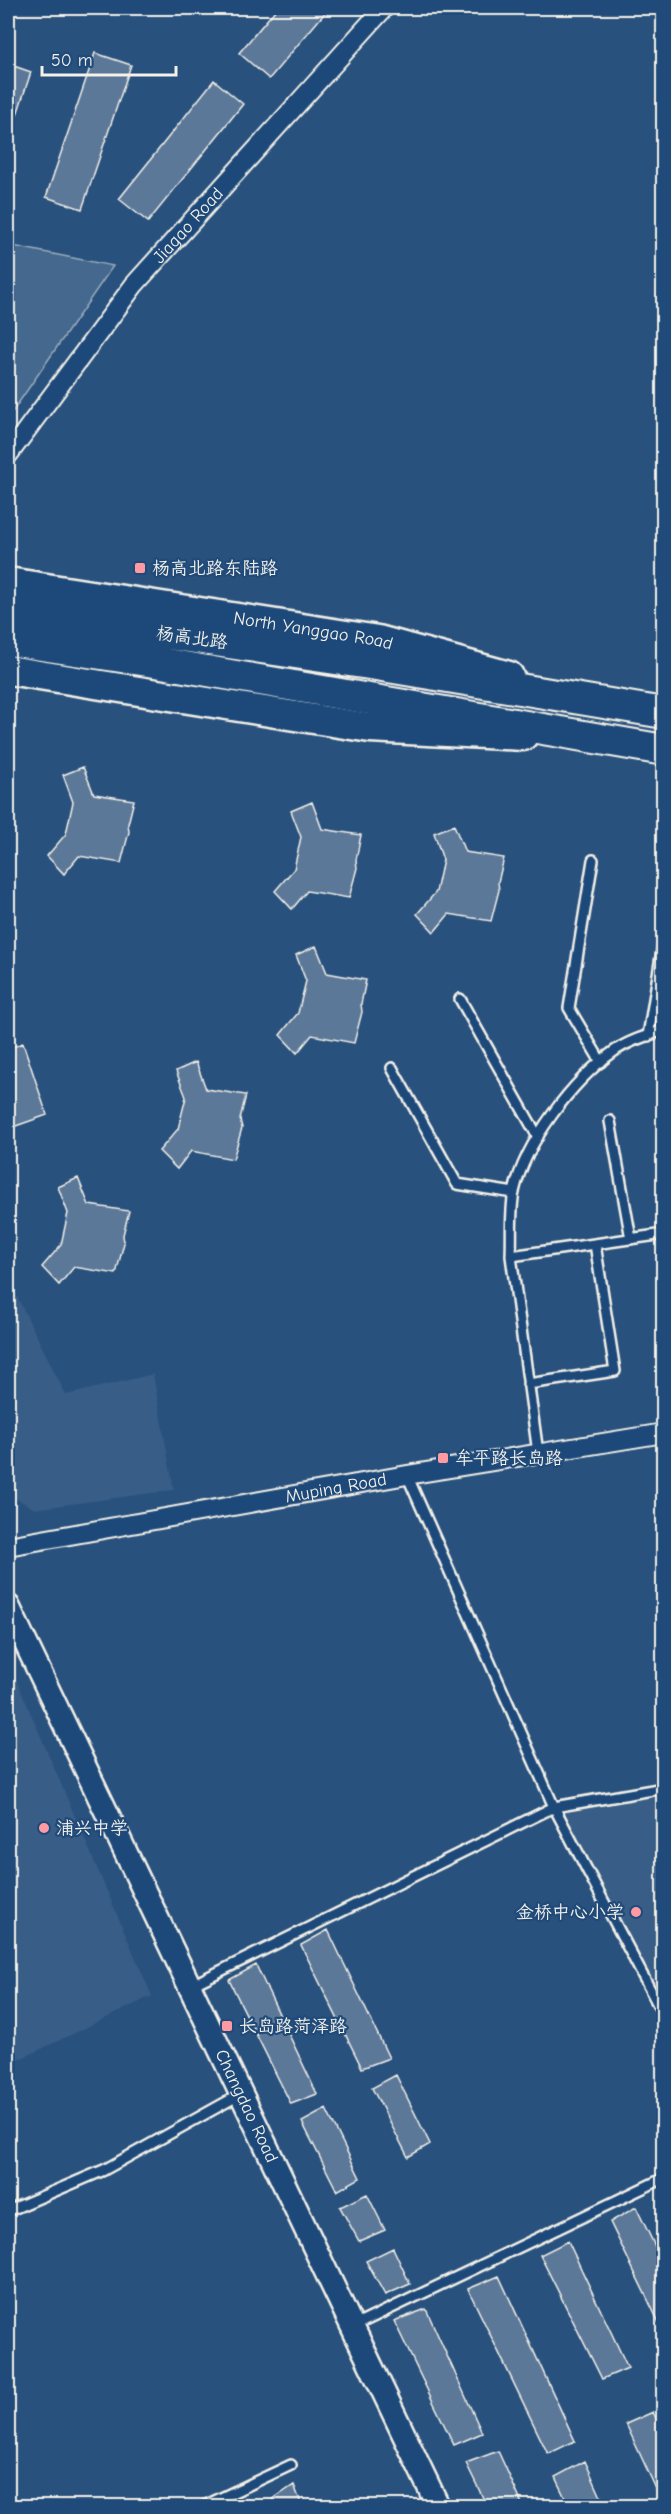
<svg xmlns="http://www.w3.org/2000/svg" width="671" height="2514" viewBox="0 0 671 2514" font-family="'Comic Neue','LXGW WenKai TC',sans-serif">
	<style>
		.built { fill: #375d86 }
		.green { fill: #45688e; stroke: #9cacbb; stroke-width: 1.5 }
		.building { fill: #5b7899; stroke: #f4f1e8; stroke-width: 1.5 }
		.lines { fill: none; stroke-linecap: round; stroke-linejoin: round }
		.service-casing { stroke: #f4f1e8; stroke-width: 14 }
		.minor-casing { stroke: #f4f1e8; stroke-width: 22 }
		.tertiary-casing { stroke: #f4f1e8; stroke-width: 27 }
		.primary-casing { stroke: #f4f1e8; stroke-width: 33 }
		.trunk-casing { stroke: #f4f1e8; stroke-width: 34 }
		.service { stroke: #1f4a7a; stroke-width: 9 }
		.minor { stroke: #1f4a7a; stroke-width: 18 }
		.tertiary { stroke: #1f4a7a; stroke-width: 22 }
		.primary { stroke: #1f4a7a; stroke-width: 28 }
		.trunk { stroke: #1f4a7a; stroke-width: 30 }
		.poi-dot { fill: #ff9aa2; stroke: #1f4a7a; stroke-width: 2 }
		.labels { text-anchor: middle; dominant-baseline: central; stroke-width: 4.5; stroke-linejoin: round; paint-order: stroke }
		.street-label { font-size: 18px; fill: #f4f1e8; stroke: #1f4a7a }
		.poi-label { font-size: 18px; fill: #f4f1e8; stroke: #1f4a7a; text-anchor: start }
	</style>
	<rect width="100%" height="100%" fill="#28517e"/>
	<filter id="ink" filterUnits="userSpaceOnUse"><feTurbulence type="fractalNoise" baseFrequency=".0167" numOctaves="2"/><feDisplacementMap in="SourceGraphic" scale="12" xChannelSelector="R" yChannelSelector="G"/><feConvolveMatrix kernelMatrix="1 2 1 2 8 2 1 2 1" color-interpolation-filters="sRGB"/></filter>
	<g filter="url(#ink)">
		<path class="built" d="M 8,1278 L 66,1395 L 153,1374 L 174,1490 L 35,1509 L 8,1494 Z
			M 8,1660 L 152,1996 L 8,2065 Z
			M 663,1788 L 663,2018 L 554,1807 Z"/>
		<path class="green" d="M 8,245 L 113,266 L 8,418 Z"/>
		<path class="building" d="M 8,8 L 14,8 L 8,29 Z
			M 277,8 L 329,8 L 269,79 L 239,53 Z
			M 95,53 L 131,65 L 82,209 L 46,197 Z
			M 8,64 L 31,72 L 8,142 Z
			M 214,80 L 243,104 L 148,222 L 119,199 Z
			M 83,767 L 94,794 L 134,800 L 128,824 L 129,832 L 121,863 L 79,856 L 64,874 L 47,856 L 66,834 L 73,802 L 63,775 Z
			M 312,802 L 322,829 L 361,835 L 356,860 L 357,868 L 349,898 L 307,891 L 292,909 L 275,891 L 294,869 L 301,837 L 291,811 Z
			M 454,825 L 465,852 L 504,858 L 498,882 L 499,890 L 491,921 L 449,914 L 434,932 L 417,914 L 436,892 L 443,860 L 434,833 Z
			M 316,946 L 327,973 L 366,980 L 361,1004 L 362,1012 L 354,1043 L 312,1035 L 297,1053 L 280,1035 L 298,1013 L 306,981 L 296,955 Z
			M 23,1043 L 47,1115 L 13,1127 L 8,1111 L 8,1049 Z
			M 196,1062 L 206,1089 L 246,1095 L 240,1119 L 242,1128 L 233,1159 L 191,1151 L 177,1169 L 159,1151 L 178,1129 L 186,1097 L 176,1071 Z
			M 78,1178 L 89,1205 L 129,1211 L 123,1235 L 124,1243 L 116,1274 L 74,1267 L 59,1285 L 42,1267 L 61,1245 L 68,1213 L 58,1187 Z
			M 328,1930 L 389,2058 L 362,2068 L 301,1945 Z
			M 256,1965 L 317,2094 L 291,2104 L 229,1980 Z
			M 396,2075 L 430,2144 L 408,2157 L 372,2088 Z
			M 326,2109 L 360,2178 L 337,2191 L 302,2122 Z
			M 367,2194 L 385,2230 L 359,2241 L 340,2207 Z
			M 636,2207 L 664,2265 L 664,2333 L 610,2222 Z
			M 568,2241 L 628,2368 L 602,2379 L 540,2255 Z
			M 393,2248 L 410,2284 L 385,2295 L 366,2261 Z
			M 499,2276 L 575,2441 L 548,2454 L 468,2289 Z
			M 426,2309 L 482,2433 L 454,2445 L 394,2321 Z
			M 653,2412 L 664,2435 L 664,2506 L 626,2424 Z
			M 498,2451 L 523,2506 L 487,2506 L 466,2463 Z
			M 585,2461 L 605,2506 L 569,2506 L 555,2477 Z
			M 294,2485 L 302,2506 L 275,2506 L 273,2499 Z"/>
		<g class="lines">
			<defs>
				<path id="service" d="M 593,860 L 569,1008 L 601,1062
					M 460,999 L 538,1137
					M 648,1036 L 664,938
					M 392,1068 L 457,1184 L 514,1193
					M 610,1121 L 631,1239
					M 511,1256 C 512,1236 510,1212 514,1192 C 525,1143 572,1081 613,1052 C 628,1041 646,1036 664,1030
					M 528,1384 L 615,1371 L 595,1244
					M 538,1453 L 511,1256 L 664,1234
					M 407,1475 L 554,1807 L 664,2016
					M 190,1986 L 554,1807 L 664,1788
					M 8,2211 L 104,2170 L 241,2094
					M 352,2327 L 664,2178
					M 204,2506 L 291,2465"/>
				<g id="minor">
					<path id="s1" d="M 8,455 L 134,285 L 384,8"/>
					<path id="s2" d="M 8,1546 L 407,1475 L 664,1433"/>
				</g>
				<g id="tertiary">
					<path id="s3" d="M 8,1606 L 438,2506"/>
				</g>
				<g id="primary">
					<path id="s4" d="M 8,582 L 378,640 L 509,676"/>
					<path d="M 8,670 L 370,728 L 523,736"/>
				</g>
				<path id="trunk" d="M 8,610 L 376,665 L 664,713
					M 8,640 L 161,663 L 664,750"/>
			</defs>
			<use href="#service" class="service-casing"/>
			<use href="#minor" class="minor-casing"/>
			<use href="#tertiary" class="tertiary-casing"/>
			<use href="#primary" class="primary-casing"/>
			<use href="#trunk" class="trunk-casing"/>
			<use href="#service" class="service"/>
			<use href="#minor" class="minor"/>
			<use href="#tertiary" class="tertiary"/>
			<use href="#primary" class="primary"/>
			<use href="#trunk" class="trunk"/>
		</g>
	</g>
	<g class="poi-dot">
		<rect x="134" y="562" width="12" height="12" rx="3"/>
		<rect x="437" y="1452" width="12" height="12" rx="3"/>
		<circle cx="44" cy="1828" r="6"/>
		<circle cx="636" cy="1912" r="6"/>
		<rect x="221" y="2020" width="12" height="12" rx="3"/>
	</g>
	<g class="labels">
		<g class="street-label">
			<text stroke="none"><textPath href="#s1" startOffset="292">Jiagao Road</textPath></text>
			<text stroke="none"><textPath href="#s4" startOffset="309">North Yanggao Road</textPath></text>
			<text transform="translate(192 638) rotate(8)">杨高北路</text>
			<text stroke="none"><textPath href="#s2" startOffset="333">Muping Road</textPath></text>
			<text stroke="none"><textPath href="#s3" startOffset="554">Changdao Road</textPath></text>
		</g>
		<g class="poi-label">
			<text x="152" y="568">杨高北路东陆路</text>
			<text x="455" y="1458">牟平路长岛路</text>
			<text x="56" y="1828">浦兴中学</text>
			<text x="624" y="1912" text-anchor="end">金桥中心小学</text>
			<text x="239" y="2026">长岛路菏泽路</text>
		</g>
	</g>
	<rect width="671" height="2514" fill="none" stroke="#1f4a7a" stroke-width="30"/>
	<rect x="15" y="15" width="641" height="2484" fill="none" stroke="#f4f1e8" stroke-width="2" filter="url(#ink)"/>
	<path d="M42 66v9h134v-9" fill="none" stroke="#f4f1e8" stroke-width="3"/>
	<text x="51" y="66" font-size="18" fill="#f4f1e8" stroke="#1f4a7a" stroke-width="4.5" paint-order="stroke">50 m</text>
</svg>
